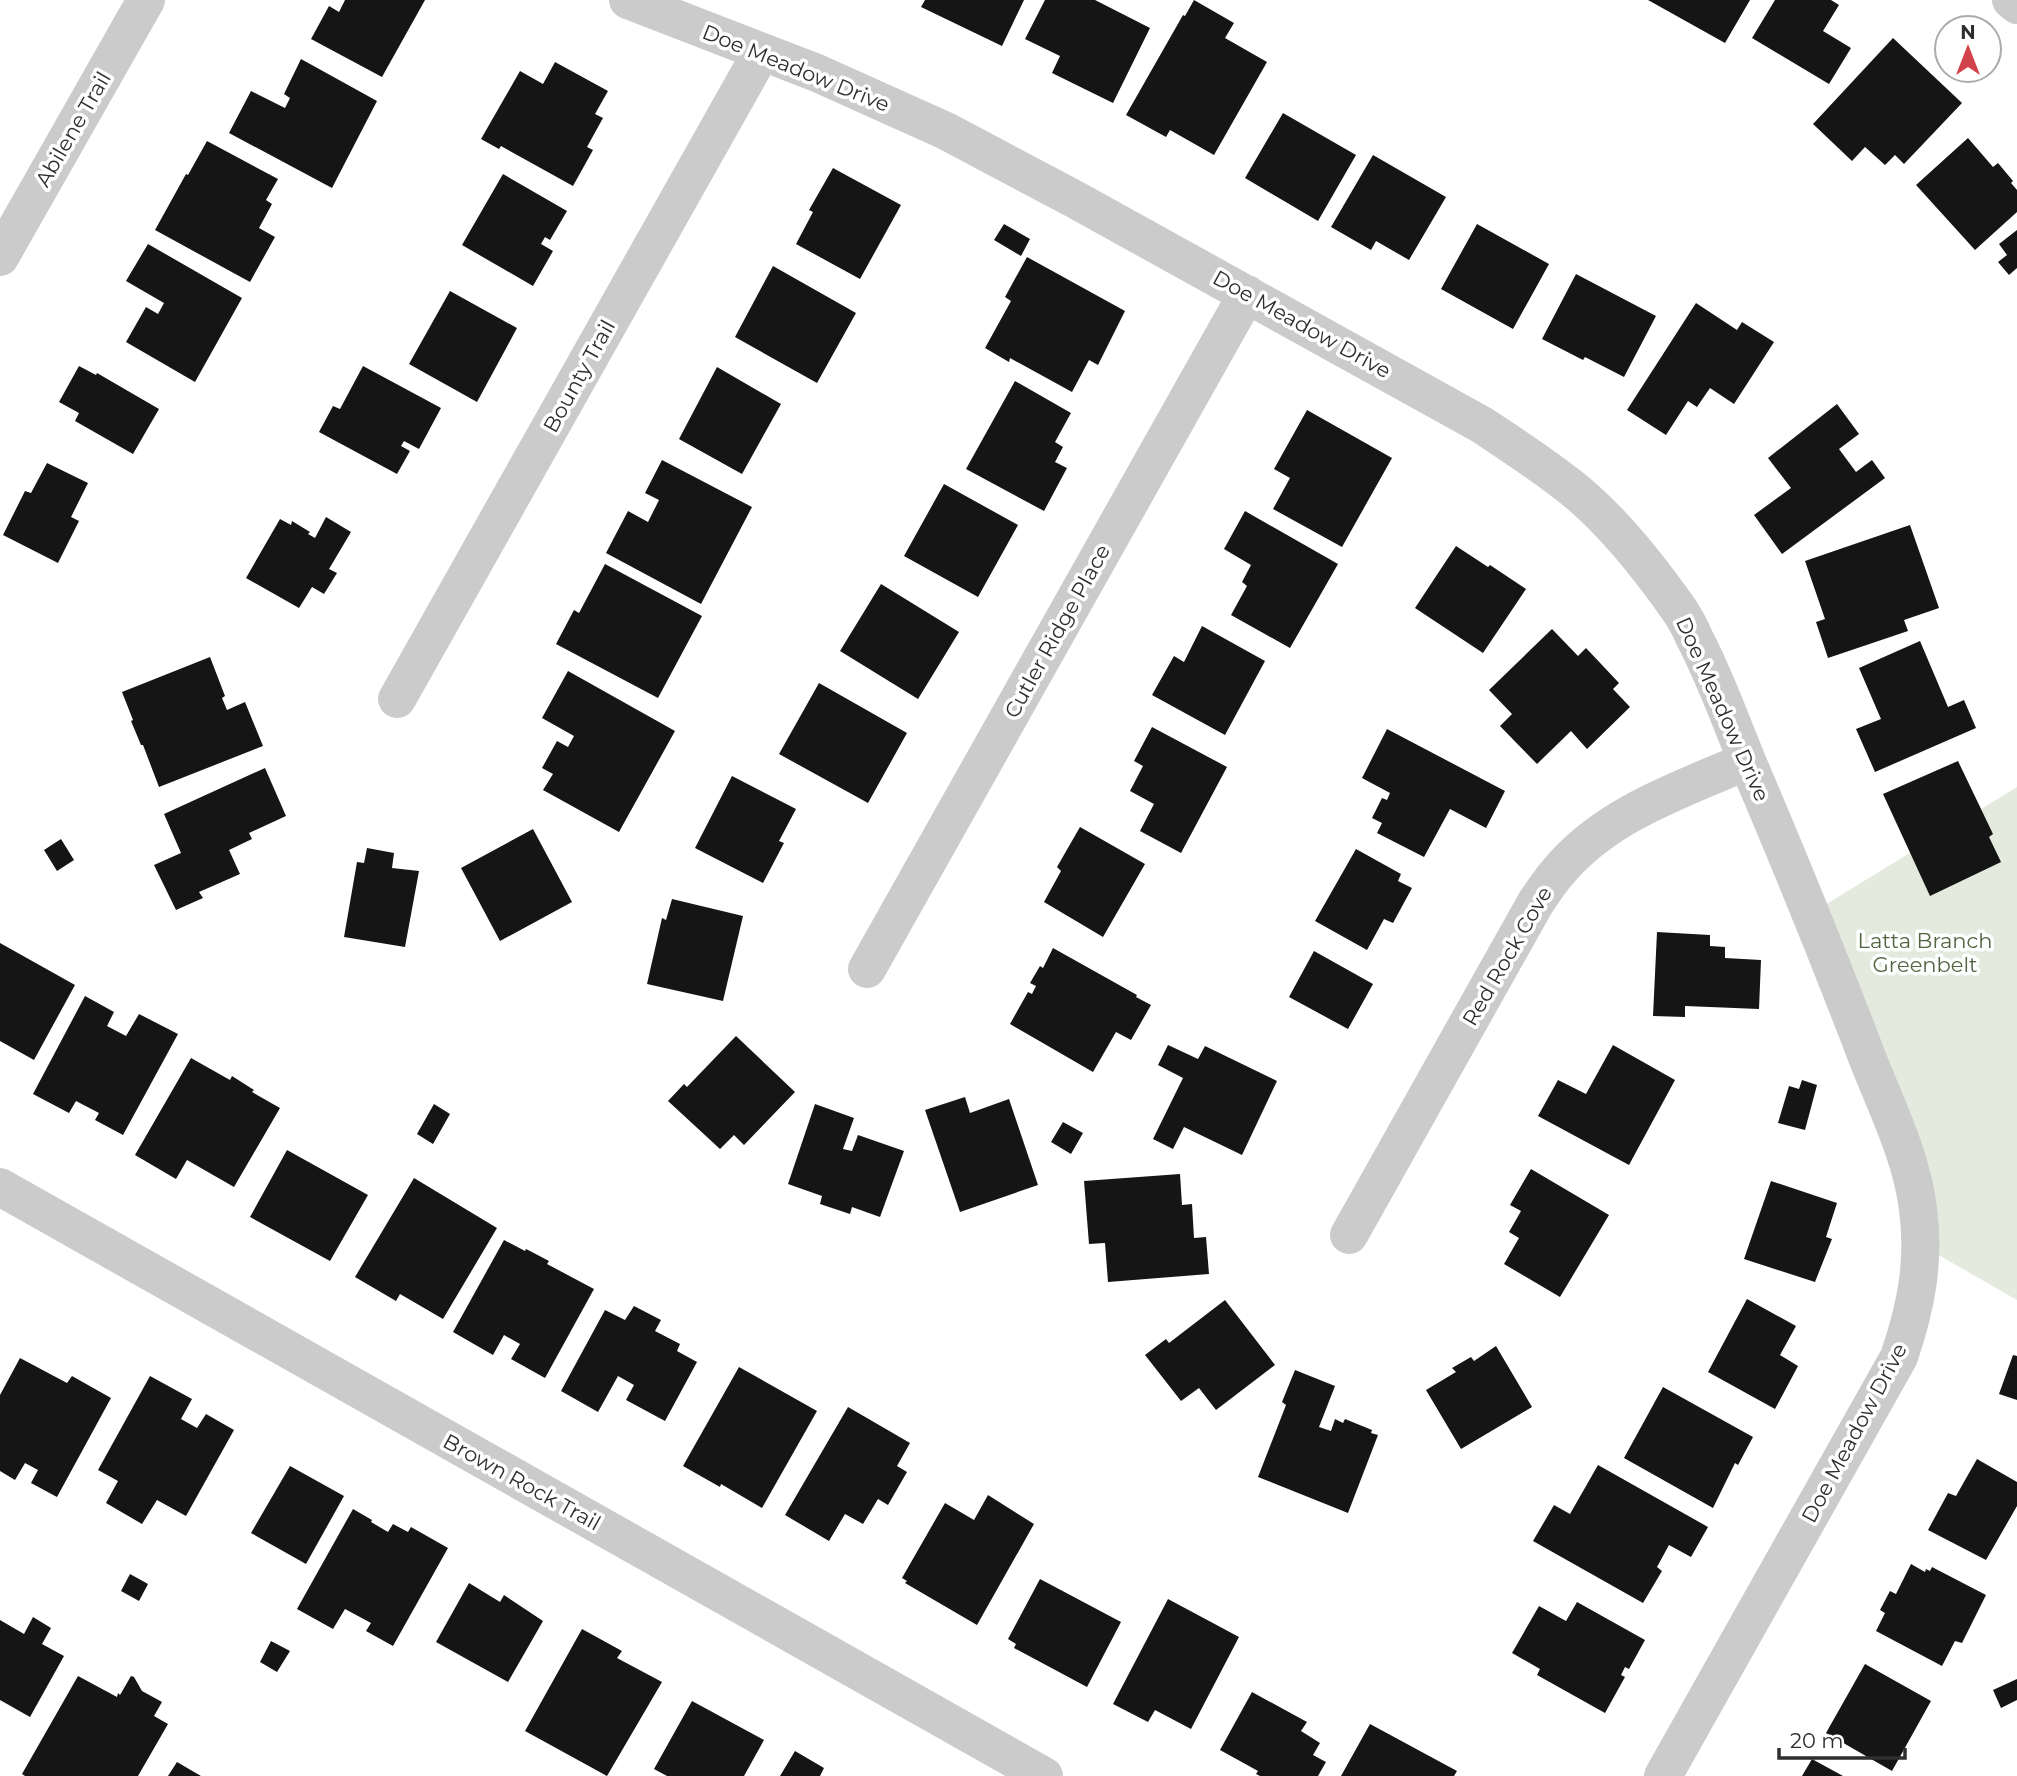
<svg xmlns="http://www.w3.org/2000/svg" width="2017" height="1776" viewBox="0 0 2017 1776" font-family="Montserrat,sans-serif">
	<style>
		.green { fill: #e4eadd }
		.building { fill: #151515 }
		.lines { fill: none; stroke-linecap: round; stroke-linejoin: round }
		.minor { stroke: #cbcbcb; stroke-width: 38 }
		.labels { text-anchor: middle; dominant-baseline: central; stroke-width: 7; stroke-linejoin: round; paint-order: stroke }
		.street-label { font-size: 21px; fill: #2e2e2e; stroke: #fff }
		.park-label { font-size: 21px; fill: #506540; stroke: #fff }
	</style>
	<rect width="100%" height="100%" fill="#fff"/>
	<path class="green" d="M 2017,787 L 2017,1300 L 1921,1245 L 1812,913 Z"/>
	<path class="building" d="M 345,0 L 425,0 L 382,77 L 311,39 L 329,6 L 339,12 Z
		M 925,0 L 1024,0 L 1002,46 L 921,7 Z
		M 1045,0 L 1095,0 L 1150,28 L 1113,103 L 1052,73 L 1060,56 L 1025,39 Z
		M 1194,0 L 1234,23 L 1225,38 L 1267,62 L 1214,155 L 1170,130 L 1166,137 L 1126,115 L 1183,15 L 1185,16 Z
		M 1648,0 L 1750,0 L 1725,43 Z
		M 1775,0 L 1831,0 L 1839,5 L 1823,31 L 1851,48 L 1829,84 L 1752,38 Z
		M 1893,38 L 1962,103 L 1904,164 L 1895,155 L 1885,165 L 1865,147 L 1852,161 L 1813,124 Z
		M 301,59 L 377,101 L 332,188 L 229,133 L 251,91 L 285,108 L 290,98 L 284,94 Z
		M 555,62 L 608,91 L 595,114 L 603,118 L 587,147 L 593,150 L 573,186 L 501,146 L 499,149 L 481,139 L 520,71 L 543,84 Z
		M 1283,113 L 1356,155 L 1318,221 L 1245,178 Z
		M 1968,138 L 1993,167 L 1998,163 L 2013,181 L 2011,183 L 2017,190 L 2017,212 L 1975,250 L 1916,185 Z
		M 207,141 L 278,179 L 266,200 L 272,204 L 259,228 L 275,237 L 250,282 L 155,230 L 186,174 L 188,175 Z
		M 1373,155 L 1446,197 L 1409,260 L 1376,241 L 1371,250 L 1331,227 Z
		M 833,168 L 901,205 L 860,279 L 796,244 L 813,212 L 809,210 Z
		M 503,174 L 567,211 L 550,240 L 545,237 L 541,244 L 553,251 L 533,286 L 462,245 Z
		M 1004,224 L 1030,239 L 1021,256 L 994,240 Z
		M 1477,224 L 1549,264 L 1513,329 L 1441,289 Z
		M 2017,230 L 2017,268 L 2009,275 L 1998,262 L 2007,255 L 1999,244 Z
		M 148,244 L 242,298 L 195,382 L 126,342 L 146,307 L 158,314 L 164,303 L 126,281 Z
		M 1027,257 L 1125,311 L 1098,365 L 1089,360 L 1072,392 L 1010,358 L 1009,362 L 985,348 L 1011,301 L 1005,297 Z
		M 773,266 L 856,313 L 817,383 L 735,337 Z
		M 1576,274 L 1656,316 L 1624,377 L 1585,357 L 1583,360 L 1542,339 Z
		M 450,291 L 517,328 L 477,402 L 409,364 Z
		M 1696,303 L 1737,330 L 1742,322 L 1774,342 L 1734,404 L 1710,388 L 1697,407 L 1688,401 L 1666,435 L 1627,410 Z
		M 79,366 L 96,375 L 97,373 L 159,409 L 133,454 L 75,421 L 79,413 L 59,402 Z
		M 363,366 L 441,408 L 419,449 L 404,441 L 401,446 L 410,451 L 397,474 L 319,432 L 333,406 L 340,409 Z
		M 717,367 L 781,404 L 742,474 L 679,439 Z
		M 1015,381 L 1071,413 L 1055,442 L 1063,447 L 1055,462 L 1067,468 L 1044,511 L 966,469 Z
		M 1837,404 L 1859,434 L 1839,449 L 1856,472 L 1872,460 L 1885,478 L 1782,554 L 1754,515 L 1791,488 L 1768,458 Z
		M 1307,410 L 1392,458 L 1342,547 L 1273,509 L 1290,478 L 1274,469 Z
		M 662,460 L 752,507 L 701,604 L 606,553 L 628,511 L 648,522 L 659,500 L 645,493 Z
		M 47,463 L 88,483 L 71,517 L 79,521 L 58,563 L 3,535 L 25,491 L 31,493 Z
		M 944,484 L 1018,525 L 978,597 L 904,556 Z
		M 1245,511 L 1338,564 L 1290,648 L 1231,615 L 1247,586 L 1242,582 L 1251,565 L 1224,549 Z
		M 326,517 L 351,532 L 329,569 L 337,573 L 324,594 L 312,587 L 299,608 L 246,578 L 280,519 L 291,525 L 292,521 L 310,532 L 308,534 L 315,538 Z
		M 1910,525 L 1939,608 L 1904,620 L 1908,631 L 1828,658 L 1816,622 L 1825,619 L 1805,561 Z
		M 1456,546 L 1488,567 L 1490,565 L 1526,589 L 1483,653 L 1415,608 Z
		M 605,564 L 702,616 L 658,698 L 556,644 L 574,610 L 579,613 Z
		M 881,584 L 959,632 L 918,699 L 840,651 Z
		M 1202,626 L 1265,661 L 1225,735 L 1152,695 L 1174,656 L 1184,662 Z
		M 1552,629 L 1578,656 L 1586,648 L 1619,683 L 1613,689 L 1630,707 L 1587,749 L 1571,731 L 1537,764 L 1500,726 L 1512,714 L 1489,690 Z
		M 1920,641 L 1948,707 L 1964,700 L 1976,728 L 1875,772 L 1856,729 L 1881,719 L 1859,668 Z
		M 210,657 L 225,696 L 222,698 L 227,710 L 245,702 L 263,746 L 159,787 L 143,745 L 141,745 L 131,721 L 133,720 L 122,692 Z
		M 568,671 L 675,731 L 619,832 L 543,790 L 553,774 L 542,768 L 557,741 L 568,747 L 574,736 L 542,718 Z
		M 819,683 L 907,733 L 868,803 L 779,754 Z
		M 1152,727 L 1227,767 L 1181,853 L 1140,831 L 1154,804 L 1130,791 L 1143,766 L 1134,761 Z
		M 1387,729 L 1505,791 L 1486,828 L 1450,809 L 1424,857 L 1377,833 L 1382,823 L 1372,818 L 1382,798 L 1387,800 L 1390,793 L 1362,778 Z
		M 1958,761 L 1993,834 L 1989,837 L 2001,862 L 1930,896 L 1883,794 Z
		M 265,768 L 286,816 L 249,833 L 252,839 L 229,850 L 240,874 L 199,892 L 203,898 L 176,910 L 154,865 L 181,853 L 164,814 Z
		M 732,776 L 796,809 L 779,841 L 784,843 L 763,883 L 695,848 Z
		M 1080,827 L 1145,864 L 1103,937 L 1044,902 L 1061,871 L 1057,867 Z
		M 533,829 L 572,902 L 500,941 L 461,868 Z
		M 61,839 L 74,860 L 57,871 L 44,850 Z
		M 367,848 L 394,853 L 392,868 L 419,871 L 405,947 L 344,937 L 357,862 L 364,863 Z
		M 1356,849 L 1401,874 L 1398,881 L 1412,888 L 1393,923 L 1384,919 L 1367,950 L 1315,921 Z
		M 672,899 L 743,916 L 723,1001 L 647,984 L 662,918 L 666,920 Z
		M 1657,932 L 1710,935 L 1710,946 L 1725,947 L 1725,958 L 1761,960 L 1759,1009 L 1685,1006 L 1685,1017 L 1653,1016 Z
		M 0,943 L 75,985 L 34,1060 L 0,1041 Z
		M 1053,948 L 1137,995 L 1136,997 L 1151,1005 L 1131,1040 L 1116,1032 L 1093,1072 L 1010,1024 L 1028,992 L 1032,994 L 1036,986 L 1030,983 L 1040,966 L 1043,968 Z
		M 1314,951 L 1373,984 L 1348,1029 L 1289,997 Z
		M 85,996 L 114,1012 L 107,1026 L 126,1036 L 139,1014 L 178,1034 L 123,1135 L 95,1120 L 99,1113 L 76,1101 L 69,1113 L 33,1094 Z
		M 736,1036 L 795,1092 L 744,1145 L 734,1135 L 720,1149 L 668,1101 L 684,1084 L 687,1087 Z
		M 1168,1045 L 1198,1059 L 1205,1046 L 1277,1081 L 1242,1155 L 1184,1127 L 1173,1149 L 1153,1139 L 1183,1078 L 1158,1065 Z
		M 1613,1045 L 1675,1080 L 1629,1165 L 1538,1116 L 1558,1080 L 1586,1094 Z
		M 191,1058 L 230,1080 L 232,1076 L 254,1090 L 252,1092 L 280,1108 L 234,1187 L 187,1160 L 176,1179 L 135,1155 Z
		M 1802,1080 L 1817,1085 L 1805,1130 L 1778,1123 L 1789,1086 L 1799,1089 Z
		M 965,1097 L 970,1113 L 1009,1099 L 1038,1185 L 960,1212 L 925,1110 Z
		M 434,1104 L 450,1114 L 433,1144 L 417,1134 Z
		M 815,1104 L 854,1118 L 843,1149 L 852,1151 L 858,1135 L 904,1151 L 880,1217 L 852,1207 L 850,1214 L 820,1204 L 822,1196 L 788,1184 Z
		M 1063,1122 L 1083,1133 L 1071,1154 L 1051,1142 Z
		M 287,1150 L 368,1195 L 330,1261 L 250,1217 Z
		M 1531,1169 L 1609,1215 L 1560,1297 L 1504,1264 L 1519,1238 L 1509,1232 L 1521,1211 L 1510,1205 Z
		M 1180,1174 L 1182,1205 L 1192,1204 L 1194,1238 L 1206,1237 L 1209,1274 L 1108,1282 L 1105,1243 L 1089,1244 L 1084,1181 Z
		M 414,1178 L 497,1228 L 443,1319 L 400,1294 L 396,1301 L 355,1277 Z
		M 1771,1181 L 1837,1203 L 1826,1237 L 1832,1239 L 1815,1282 L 1744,1259 Z
		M 504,1240 L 525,1251 L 526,1249 L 530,1251 L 549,1261 L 547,1264 L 594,1289 L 545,1378 L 511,1359 L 520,1344 L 504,1335 L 493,1355 L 453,1332 Z
		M 1747,1299 L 1796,1326 L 1780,1355 L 1798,1366 L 1775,1409 L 1708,1372 Z
		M 1225,1300 L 1275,1365 L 1216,1410 L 1199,1388 L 1181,1401 L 1145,1355 L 1166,1339 L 1169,1343 Z
		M 634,1306 L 661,1320 L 655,1331 L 680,1344 L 677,1351 L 697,1362 L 665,1421 L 626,1400 L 634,1385 L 618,1376 L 598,1412 L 561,1391 L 605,1310 L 625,1320 Z
		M 1496,1346 L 1532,1407 L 1461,1449 L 1426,1390 L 1456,1372 L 1452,1368 L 1471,1357 L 1474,1361 Z
		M 2013,1355 L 2017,1356 L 2017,1400 L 1999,1394 Z
		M 20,1358 L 67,1383 L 72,1376 L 111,1398 L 57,1497 L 31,1483 L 38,1470 L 25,1463 L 15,1480 L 0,1471 L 0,1395 Z
		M 739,1367 L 817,1411 L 762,1508 L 721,1484 L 720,1487 L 683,1466 Z
		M 1295,1370 L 1335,1386 L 1319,1427 L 1331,1431 L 1335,1419 L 1343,1423 L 1345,1419 L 1372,1430 L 1371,1433 L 1378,1435 L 1348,1513 L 1258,1477 L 1286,1405 L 1282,1402 Z
		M 150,1376 L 192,1399 L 181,1419 L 197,1428 L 206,1414 L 234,1430 L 186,1516 L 157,1500 L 142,1524 L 106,1503 L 118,1481 L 98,1470 Z
		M 1663,1387 L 1753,1437 L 1738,1465 L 1735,1463 L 1713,1508 L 1624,1458 Z
		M 848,1407 L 910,1443 L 897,1466 L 907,1472 L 888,1505 L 878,1499 L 863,1524 L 845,1514 L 829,1541 L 785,1515 Z
		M 1977,1459 L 2017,1482 L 2017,1506 L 1986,1560 L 1928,1530 L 1948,1493 L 1956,1496 Z
		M 1598,1465 L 1708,1527 L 1691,1557 L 1669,1545 L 1657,1567 L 1662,1571 L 1643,1603 L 1533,1541 L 1554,1505 L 1570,1514 Z
		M 290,1466 L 344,1496 L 306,1564 L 251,1533 Z
		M 988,1495 L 1034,1524 L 977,1625 L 905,1583 L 907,1581 L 902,1578 L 945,1503 L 974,1520 Z
		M 353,1509 L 372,1520 L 371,1522 L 388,1532 L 393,1524 L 408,1532 L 411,1527 L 448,1548 L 393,1646 L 366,1631 L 371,1623 L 345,1609 L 333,1629 L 297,1609 Z
		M 1911,1564 L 1925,1572 L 1926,1569 L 1930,1571 L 1932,1567 L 1986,1595 L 1962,1643 L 1955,1641 L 1942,1666 L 1876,1631 L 1885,1613 L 1880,1610 L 1890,1591 L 1896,1594 Z
		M 130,1574 L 148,1584 L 139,1601 L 121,1591 Z
		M 1040,1579 L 1121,1622 L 1087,1687 L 1014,1648 L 1016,1644 L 1008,1639 Z
		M 469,1583 L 500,1602 L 504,1595 L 543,1621 L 508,1682 L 436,1642 Z
		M 1168,1599 L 1239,1637 L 1191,1729 L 1155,1710 L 1148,1722 L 1113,1704 Z
		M 1577,1602 L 1645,1640 L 1629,1669 L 1625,1667 L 1621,1675 L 1625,1677 L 1605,1713 L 1537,1675 L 1540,1669 L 1512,1653 L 1539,1606 L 1566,1621 Z
		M 33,1617 L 51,1628 L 42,1644 L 64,1656 L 30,1717 L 0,1700 L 0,1620 L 24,1634 Z
		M 582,1629 L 622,1651 L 617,1658 L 662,1682 L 607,1776 L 525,1731 Z
		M 271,1641 L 290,1651 L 277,1672 L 260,1662 Z
		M 1865,1664 L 1931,1701 L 1892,1771 L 1826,1733 Z
		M 78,1676 L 117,1697 L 118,1693 L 120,1695 L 131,1676 L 134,1677 L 142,1691 L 162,1702 L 154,1716 L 168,1724 L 138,1776 L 25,1776 L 22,1774 Z
		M 2017,1679 L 2017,1700 L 2001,1708 L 1993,1690 Z
		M 1252,1692 L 1307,1722 L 1301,1731 L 1320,1743 L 1313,1755 L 1326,1762 L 1318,1776 L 1260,1776 L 1256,1774 L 1258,1771 L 1220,1750 Z
		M 692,1701 L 764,1740 L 744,1776 L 667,1776 L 654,1769 Z
		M 1370,1724 L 1457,1771 L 1454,1776 L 1341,1776 Z
		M 795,1751 L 824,1768 L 820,1776 L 780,1776 Z
		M 1812,1759 L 1843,1776 L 1802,1776 Z
		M 177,1762 L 201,1776 L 168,1776 Z"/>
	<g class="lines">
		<path class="minor" d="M 628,0 L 817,73 L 946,131 L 1076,200 L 1482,425 C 1515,447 1548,468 1578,493 C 1616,525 1652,571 1680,611 C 1686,620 1691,630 1695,639 C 1717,681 1732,725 1750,768 C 1791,864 1830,960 1867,1057 C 1886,1106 1912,1157 1918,1209 C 1925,1262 1916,1307 1899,1357 L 1663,1776
			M 2011,0 L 2017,5
			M 0,257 L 146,0
			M 397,699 L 761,53
			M 867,969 L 1247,294
			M 0,1187 L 1044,1776
			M 1349,1235 L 1536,902 C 1543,892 1550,881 1558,872 C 1606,814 1680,790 1747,761"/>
	</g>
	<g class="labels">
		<g class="street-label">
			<text transform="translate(796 68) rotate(22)">Doe Meadow Drive</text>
			<text transform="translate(73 129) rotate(-60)">Abilene Trail</text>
			<text transform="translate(1302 324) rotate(29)">Doe Meadow Drive</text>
			<text transform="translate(579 376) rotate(-61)">Bounty Trail</text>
			<text transform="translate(1057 631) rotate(-61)">Cutler Ridge Place</text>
			<text transform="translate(1723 709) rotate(66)">Doe Meadow Drive</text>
			<text transform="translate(1507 956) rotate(-60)">Red Rock Cove</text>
			<text transform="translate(1854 1433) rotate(-62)">Doe Meadow Drive</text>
			<text transform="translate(522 1482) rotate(29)">Brown Rock Trail</text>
		</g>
		<g class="park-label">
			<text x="1925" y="940">Latta Branch<tspan x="1925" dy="24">Greenbelt</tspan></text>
		</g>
	</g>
	<g transform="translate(1968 49)"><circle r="33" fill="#ffffff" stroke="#ababab" stroke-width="2"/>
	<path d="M0-5L12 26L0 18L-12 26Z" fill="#d24349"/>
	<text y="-10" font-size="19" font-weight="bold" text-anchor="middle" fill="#2e2e2e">N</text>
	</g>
	<path d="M1779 1748v10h126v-10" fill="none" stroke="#2e2e2e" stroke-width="3.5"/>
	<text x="1790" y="1748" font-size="21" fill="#2e2e2e" stroke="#ffffff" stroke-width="5" paint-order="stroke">20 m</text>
</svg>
